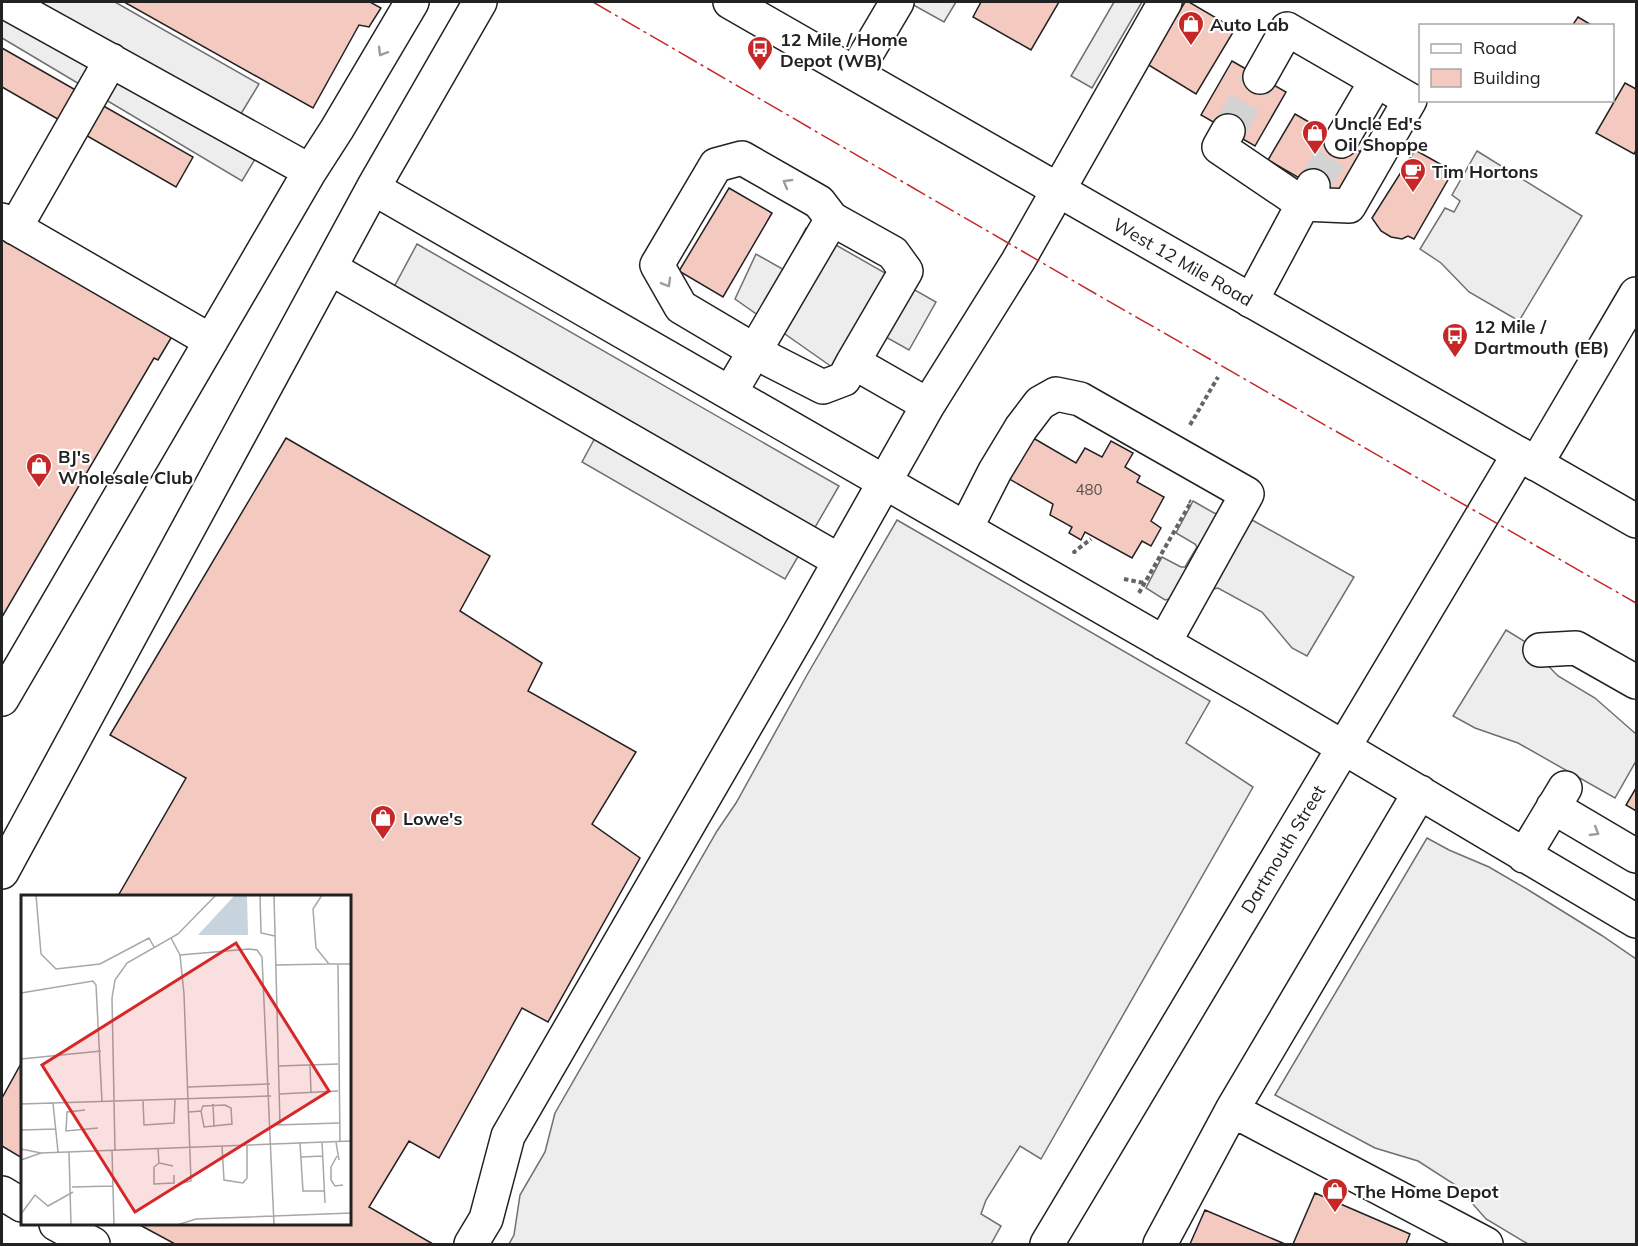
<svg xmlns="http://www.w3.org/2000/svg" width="1638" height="1246" viewBox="0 0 1638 1246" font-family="Mulish,sans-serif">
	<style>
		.parking { fill: #ededed; stroke: #6f6f6f; stroke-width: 1.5 }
		.building { fill: #f3c9c0; stroke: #222; stroke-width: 1.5 }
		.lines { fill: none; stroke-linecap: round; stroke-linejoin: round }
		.minor-tunnel { stroke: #d3d3d3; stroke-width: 33; stroke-dasharray: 33 16; stroke-linecap: butt }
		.minor-casing { stroke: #222; stroke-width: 36 }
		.major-casing { stroke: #222; stroke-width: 36 }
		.path { stroke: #646464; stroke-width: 4; stroke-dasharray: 4.5 3; stroke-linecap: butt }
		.minor { stroke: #fff; stroke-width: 33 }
		.major { stroke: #fff; stroke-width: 33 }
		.power { stroke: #c62828; stroke-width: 1.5; stroke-dasharray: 21 4.5 3 4.5; stroke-linecap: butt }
		.oneway { stroke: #9c9c9c }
		.labels { text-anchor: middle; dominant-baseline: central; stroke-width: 4.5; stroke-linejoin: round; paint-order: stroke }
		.number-label { font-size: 15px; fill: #564c4a }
		.poi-label { font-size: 18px; font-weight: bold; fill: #222; stroke: #fff; text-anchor: start }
		.street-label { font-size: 18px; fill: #222; stroke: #fff }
		.inset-road { fill: none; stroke: #a7a7a7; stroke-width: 1.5 }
		.view { fill: #d62828; fill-opacity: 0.15; stroke: #d62828; stroke-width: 3 }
		.inset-edge { fill: none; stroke: #222; stroke-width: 3 }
	</style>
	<rect width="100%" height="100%" fill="#fff"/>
	<path class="parking" d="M 2,2 L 115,2 L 259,84 L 239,117 L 270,134 L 242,181 L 2,38 Z
		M 908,2 L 956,2 L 944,22 Z
		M 1114,2 L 1142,2 L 1092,88 L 1071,76 Z
		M 1477,151 L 1582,216 L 1519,321 L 1469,292 L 1441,263 L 1420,249 L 1445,208 L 1454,212 L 1460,201 L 1452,195 Z
		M 806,228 L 936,302 L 909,350 L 859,322 L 832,367 L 735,299 L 756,254 L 784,270 Z
		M 417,244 L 839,486 L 785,579 L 582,462 L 610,410 L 394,287 Z
		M 1193,501 L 1214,513 L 1254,521 L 1354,577 L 1307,656 L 1292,648 L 1262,612 L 1218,588 L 1165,600 L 1146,588 L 1162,557 L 1181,567 L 1185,567 L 1197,547 L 1195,544 L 1176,533 Z
		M 897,520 L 1210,701 L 1186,743 L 1253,787 L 1041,1159 L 1020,1146 L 986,1200 L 981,1214 L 1001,1226 L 991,1244 L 509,1244 L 514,1235 L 520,1195 L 545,1152 L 555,1113 L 717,831 L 736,803 L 807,675 Z
		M 1506,630 L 1524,641 L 1558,676 L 1595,698 L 1636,734 L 1636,761 L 1615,798 L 1518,743 L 1475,728 L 1453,716 Z
		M 1427,838 L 1449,850 L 1489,867 L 1530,891 L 1601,935 L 1636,959 L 1636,1244 L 1528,1244 L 1486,1219 L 1457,1186 L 1418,1161 L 1375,1148 L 1275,1095 Z"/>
	<path class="building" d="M 124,2 L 370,2 L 381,8 L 369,27 L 359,25 L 313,108 Z
		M 981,2 L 1059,2 L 1031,50 L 973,17 Z
		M 1185,2 L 1189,2 L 1235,29 L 1196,94 L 1147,64 Z
		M 1578,17 L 1593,26 L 1572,26 Z
		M 2,48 L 193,157 L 176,187 L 2,87 Z
		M 1232,61 L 1286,92 L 1255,146 L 1201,115 Z
		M 1625,83 L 1636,89 L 1636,150 L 1634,154 L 1596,133 Z
		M 1295,114 L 1361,152 L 1334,198 L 1268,160 Z
		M 1415,150 L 1453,171 L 1414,239 L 1408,236 L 1402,239 L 1391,237 L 1381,231 L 1372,218 Z
		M 729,188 L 772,213 L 723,297 L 679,271 Z
		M 2,238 L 177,328 L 158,360 L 154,358 L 2,617 Z
		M 1028,435 L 1076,463 L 1085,448 L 1102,457 L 1111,441 L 1133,453 L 1125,467 L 1140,476 L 1137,482 L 1164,497 L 1151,521 L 1161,528 L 1151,546 L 1142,541 L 1132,558 L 1085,532 L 1081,540 L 1069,533 L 1072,527 L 1050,515 L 1053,504 L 1004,476 Z
		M 286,438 L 490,556 L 460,611 L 542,663 L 528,691 L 636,752 L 592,824 L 640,858 L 548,1022 L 522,1008 L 439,1158 L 409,1141 L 369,1207 L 433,1244 L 175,1244 L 138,1224 L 350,1224 L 350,896 L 118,896 L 186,778 L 110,735 Z
		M 1636,788 L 1636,811 L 1626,805 Z
		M 22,1062 L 22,1158 L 2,1146 L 2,1098 Z
		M 1315,1193 L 1410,1234 L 1406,1244 L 1293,1244 Z
		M 1205,1210 L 1285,1244 L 1190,1244 Z"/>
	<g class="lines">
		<path class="minor-tunnel" d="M 1228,131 L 1260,77
			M 1313,186 L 1341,141"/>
		<defs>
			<path id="minor" d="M 5,2 L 310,171
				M 855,73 L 897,2
				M 1260,77 L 1287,29 L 1410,100 L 1349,206 L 1303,204 L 1313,186
				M 1228,131 L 1219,147 L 1303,204 L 1251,301
				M 1341,141 L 1376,81
				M 373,188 L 1255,695 L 1636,921
				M 2,220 L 211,341
				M 15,228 L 111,60
				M 330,268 L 840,561
				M 853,362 L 844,379 L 823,387 L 772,361 L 681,307 L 657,265 L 716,165 L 742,158 L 819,202 L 832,219 L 893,253 L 906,271 L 853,362 L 928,405
				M 730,393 L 832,219
				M 1536,464 L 1636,294
				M 966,528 L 995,471 L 1021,428 L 1040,403 L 1056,394 L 1080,399 L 1247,494 L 1164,643
				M 1540,650 L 1576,648 L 1636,682
				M 2,699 L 310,171 L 337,129 L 412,2
				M 1553,807 L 1636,856
				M 1524,856 L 1565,788
				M 2,872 L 373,188 L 480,2
				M 1232,1110 L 1486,1244
				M 2,1193 L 22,1205
				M 56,1224 L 93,1244
				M 471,1244 L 486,1219 L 508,1136 L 801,630 L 928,405 L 1018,261 L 1165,2
				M 1047,1244 L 1519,454
				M 1160,1244 L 1232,1110 L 1420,792"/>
			<path id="major" d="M 730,2 L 1636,521"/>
		</defs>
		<use href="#minor" class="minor-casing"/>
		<use href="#major" class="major-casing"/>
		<path class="path" d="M 1190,425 L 1218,377
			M 1076,552 L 1074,552 L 1091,539
			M 1124,579 L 1144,583
			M 1139,593 L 1191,502 L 1189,501"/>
		<use href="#minor" class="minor"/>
		<use href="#major" class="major"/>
		<path class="power" d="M 593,2 L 1096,294 L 1636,603"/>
	</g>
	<defs><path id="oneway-chevron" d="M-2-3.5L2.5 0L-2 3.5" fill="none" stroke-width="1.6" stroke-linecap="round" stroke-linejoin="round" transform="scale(1.5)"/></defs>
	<g class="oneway">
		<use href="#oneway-chevron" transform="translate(382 52) rotate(121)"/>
		<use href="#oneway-chevron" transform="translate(787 183) rotate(-150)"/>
		<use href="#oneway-chevron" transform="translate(667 283) rotate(60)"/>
		<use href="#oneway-chevron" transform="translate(1595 832) rotate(31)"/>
	</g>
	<defs>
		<symbol id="shop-pin" viewBox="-11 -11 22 30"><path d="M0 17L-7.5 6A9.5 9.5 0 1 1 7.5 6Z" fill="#c62828" stroke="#fff"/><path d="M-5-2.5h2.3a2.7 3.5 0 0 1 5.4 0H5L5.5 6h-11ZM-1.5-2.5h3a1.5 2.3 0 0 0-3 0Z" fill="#fff"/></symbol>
		<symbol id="bus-pin" viewBox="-11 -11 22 30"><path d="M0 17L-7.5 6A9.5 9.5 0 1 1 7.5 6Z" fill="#c62828" stroke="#fff"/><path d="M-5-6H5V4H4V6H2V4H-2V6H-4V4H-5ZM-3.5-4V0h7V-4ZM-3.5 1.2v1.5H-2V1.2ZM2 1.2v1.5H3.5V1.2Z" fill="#fff"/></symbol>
		<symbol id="cafe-pin" viewBox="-11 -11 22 30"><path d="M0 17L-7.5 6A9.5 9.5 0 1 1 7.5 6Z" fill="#c62828" stroke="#fff"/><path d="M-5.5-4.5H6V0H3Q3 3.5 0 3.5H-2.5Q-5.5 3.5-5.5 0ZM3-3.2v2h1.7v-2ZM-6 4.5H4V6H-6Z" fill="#fff"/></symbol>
	</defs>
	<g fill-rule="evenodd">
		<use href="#shop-pin" x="1176" y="9" width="30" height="40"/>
		<use href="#bus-pin" x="745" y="34" width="30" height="40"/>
		<use href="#shop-pin" x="1300" y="118" width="30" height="40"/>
		<use href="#cafe-pin" x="1398" y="156" width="30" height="40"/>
		<use href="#bus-pin" x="1440" y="321" width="30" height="40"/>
		<use href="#shop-pin" x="24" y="451" width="30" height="40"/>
		<use href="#shop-pin" x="368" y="803" width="30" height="40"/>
		<use href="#shop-pin" x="1320" y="1176" width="30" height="40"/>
	</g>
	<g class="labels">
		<g class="number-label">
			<text x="1089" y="489">480</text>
		</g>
		<g class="poi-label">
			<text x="1210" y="24">Auto Lab</text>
			<text x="780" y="39">12 Mile / Home<tspan x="780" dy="21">Depot (WB)</tspan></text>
			<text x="1334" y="123">Uncle Ed's<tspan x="1334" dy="21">Oil Shoppe</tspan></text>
			<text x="1432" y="171">Tim Hortons</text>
			<text x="1474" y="326">12 Mile /<tspan x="1474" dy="21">Dartmouth (EB)</tspan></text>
			<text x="58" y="456">BJ's<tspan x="58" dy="21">Wholesale Club</tspan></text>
			<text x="403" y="818">Lowe's</text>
			<text x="1354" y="1191">The Home Depot</text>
		</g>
		<g class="street-label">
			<text transform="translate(1183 262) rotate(30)">West 12 Mile Road</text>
			<text transform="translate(1283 849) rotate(-59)">Dartmouth Street</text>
		</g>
	</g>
	<g transform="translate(21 895)">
		<rect width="330" height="330" fill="#fff"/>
		<path d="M 214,0 L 226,0 L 227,40 L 177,40 Z" fill="#c7d3dd"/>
		<path class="inset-road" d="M 15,0 L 20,59 L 35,74 L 79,69 L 128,43 L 133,52M 239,0 L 240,38 L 254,41M 253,0 L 259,230M 301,0 L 292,14 L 295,53 L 308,69 L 330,69M 150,43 L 159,60 L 163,99 L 170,286 L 161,288M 159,60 L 228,54 L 236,55 L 241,62 L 253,330M 254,70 L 307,69M 317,70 L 319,247M 0,98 L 72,86 L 75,90 L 81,207M 0,164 L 80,156M 289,170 L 290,197M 258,171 L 317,169M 167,192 L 249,189M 258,199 L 317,196M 122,206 L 123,230 L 153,228 L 154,205M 32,208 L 37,257M 0,209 L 250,201M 192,209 L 193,232M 64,215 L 46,217 L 45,236 L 77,233M 168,217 L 180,216 L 183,232 L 211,229 L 210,213 L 204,210 L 182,211 L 180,216M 255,230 L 318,228M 0,235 L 35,234M 301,247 L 304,308M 315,247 L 318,265M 279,248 L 282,296 L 303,296M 201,251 L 203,285 L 222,288 L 226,283 L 226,250M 137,253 L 138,268 L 152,271M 0,254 L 20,258 L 330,246M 91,255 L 93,330M 94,255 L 91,103 L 94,85 L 106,68 L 157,39 L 195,0M 48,257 L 50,330M 316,261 L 310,272 L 310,285 L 314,291 L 322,290M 280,262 L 302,261M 0,265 L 20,258M 138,268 L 133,272 L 133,289 L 153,288 L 153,280M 51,292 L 92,291M 0,319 L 14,300 L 27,311 L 52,297M 156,330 L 175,324 L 330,318"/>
		<path class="view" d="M 215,48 L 308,196 L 114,317 L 21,170 Z"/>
		<rect width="330" height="330" class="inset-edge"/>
	</g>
	<rect width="1638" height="1246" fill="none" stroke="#222222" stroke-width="6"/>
	<rect x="1419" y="24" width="195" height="78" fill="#ffffff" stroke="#a7a7a7" stroke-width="1.5"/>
	<rect x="1431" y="44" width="30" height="9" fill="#ffffff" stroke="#a7a7a7" stroke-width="1.5"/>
	<text x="1473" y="54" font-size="18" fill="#222222">Road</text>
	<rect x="1431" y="69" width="30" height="18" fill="#f3c9c0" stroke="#a7a7a7" stroke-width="1.5"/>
	<text x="1473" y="84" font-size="18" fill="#222222">Building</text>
</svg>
